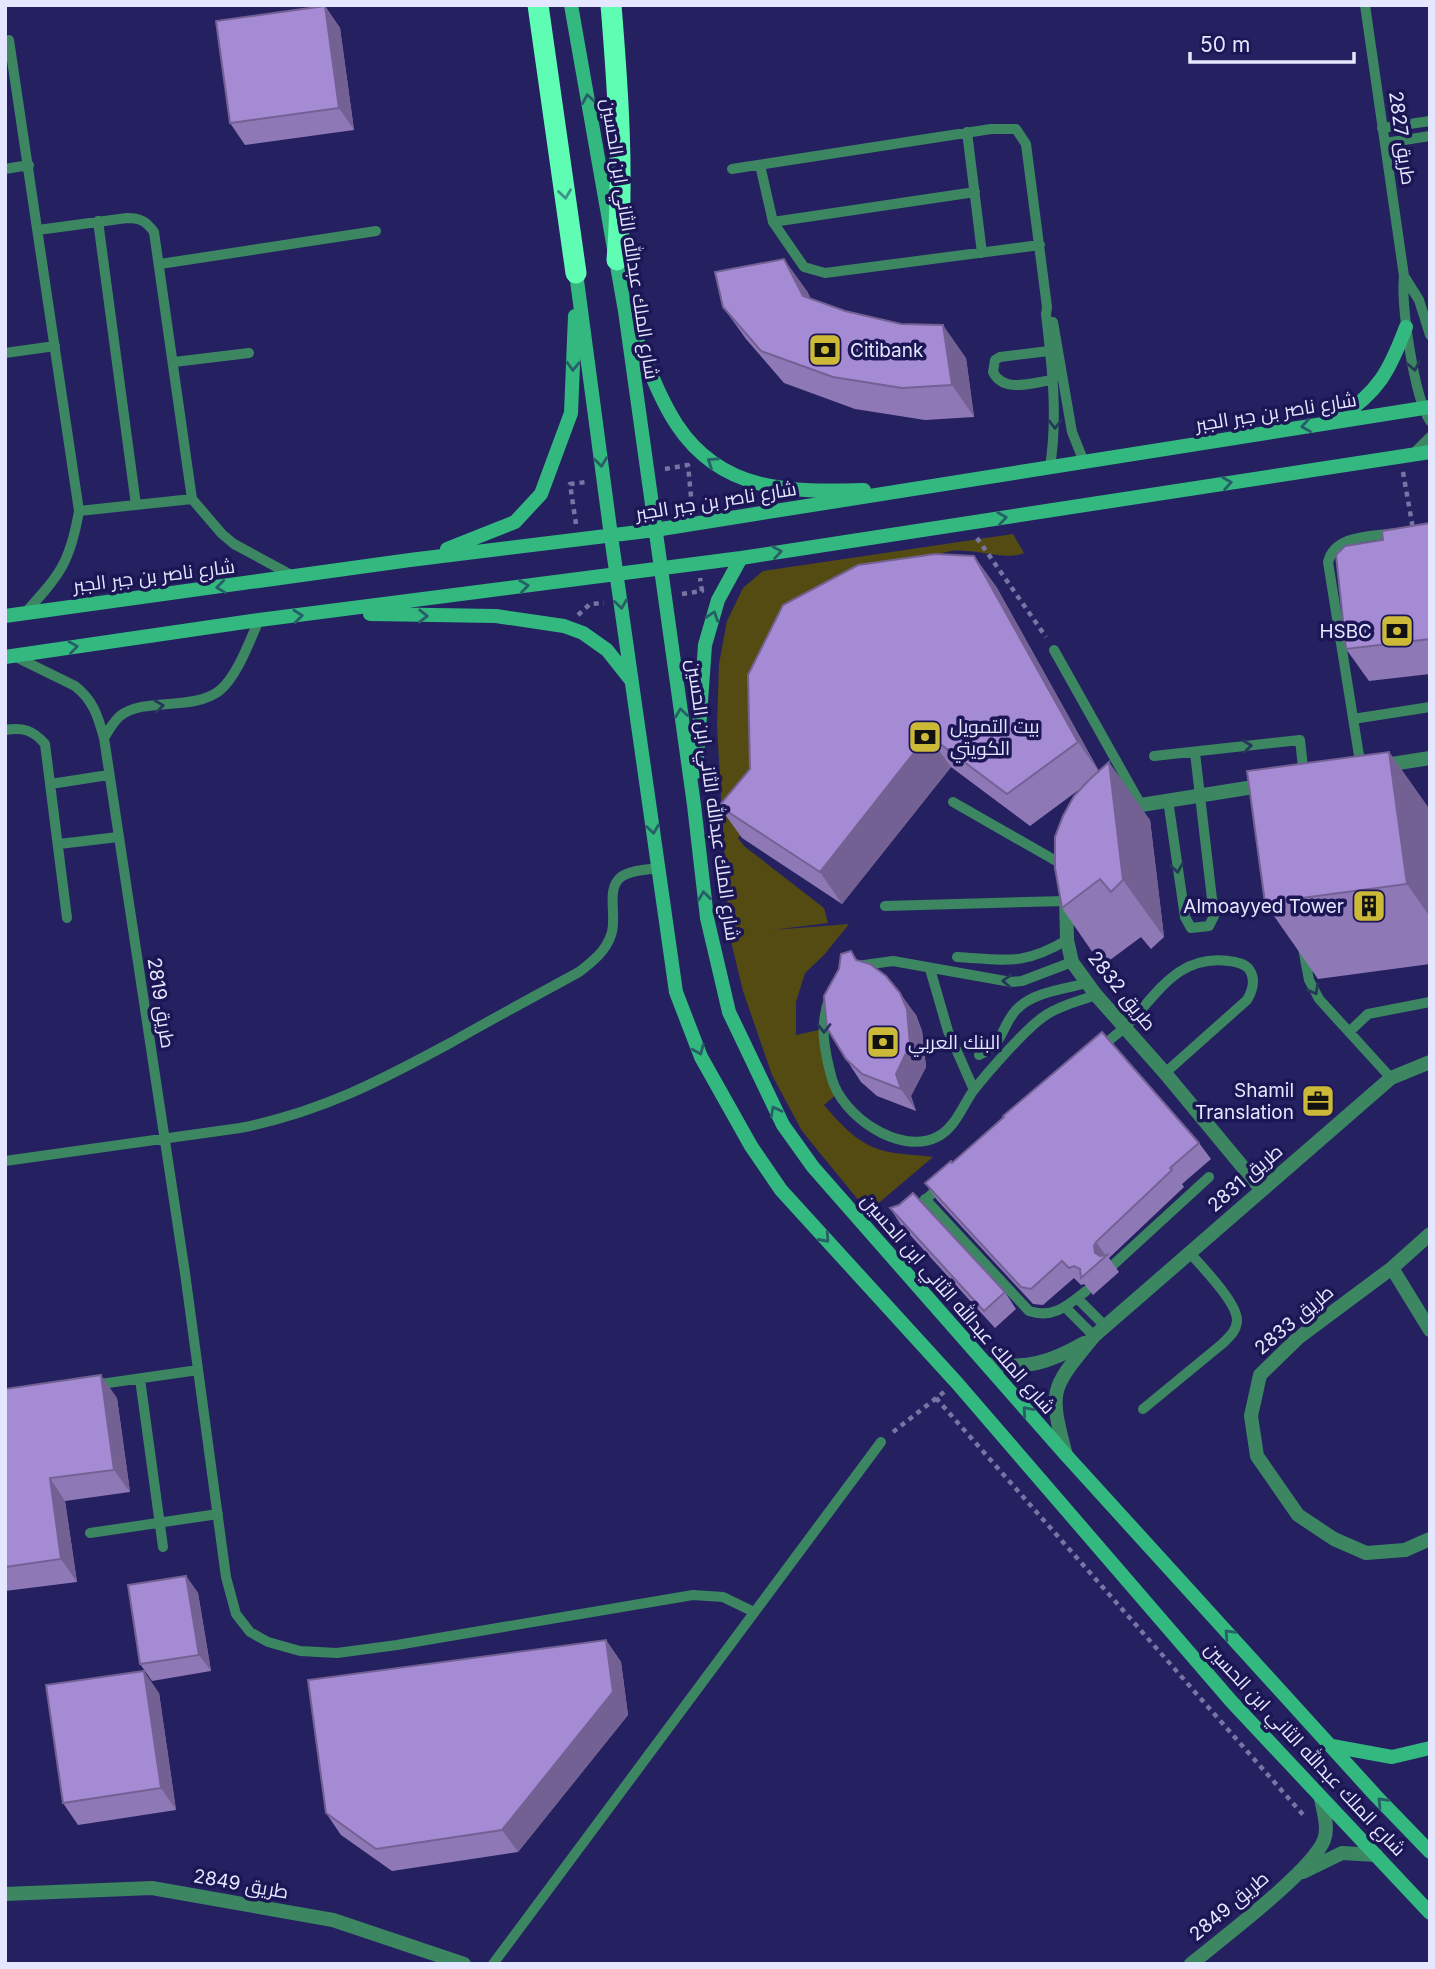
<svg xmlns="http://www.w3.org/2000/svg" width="1435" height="1969" viewBox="0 0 1435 1969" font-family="Inter,Cairo,sans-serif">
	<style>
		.green { fill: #544b12 }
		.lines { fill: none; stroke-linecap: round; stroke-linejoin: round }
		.path { stroke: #7675a4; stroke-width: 4.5; stroke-dasharray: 5 5; stroke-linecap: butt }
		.lane { stroke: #3c8662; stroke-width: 10 }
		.street { stroke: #3c8662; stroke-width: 14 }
		.secondary { stroke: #33b97f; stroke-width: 14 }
		.highway { stroke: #5ffcb4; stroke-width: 21 }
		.wall { fill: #8e78b6 }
		.shaded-wall { fill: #746194 }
		.building { fill: #a58bd4; stroke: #746194; stroke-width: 2 }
		.oneway { stroke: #265f68 }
		.oneway2 { stroke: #419489 }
		.oneway3 { stroke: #263859 }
		.labels { text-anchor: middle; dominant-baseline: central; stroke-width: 7; stroke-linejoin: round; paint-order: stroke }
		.street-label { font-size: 19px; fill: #e4e7ff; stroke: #1c1655 }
		.poi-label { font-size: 19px; fill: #e4e7ff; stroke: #1c1655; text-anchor: start }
	</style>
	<rect width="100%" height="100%" fill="#252161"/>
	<path class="green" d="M 1013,534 L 1024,553 C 1005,561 974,548 951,551 C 939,553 926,559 913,563 L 773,802 L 738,838 L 744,846 L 824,908 L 828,923 L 772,930 L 849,924 L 824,955 L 805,973 L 796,1002 L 796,1035 L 819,1030 L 837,1094 L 824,1105 C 844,1128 862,1149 895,1153 C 907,1155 920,1155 933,1157 L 868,1212 L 802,1131 L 772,1075 L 743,991 L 729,933 L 717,726 L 719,664 L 727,621 L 743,588 L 763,571 Z"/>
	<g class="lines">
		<path class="path" d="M 665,469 L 688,465 L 692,507
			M 1403,472 L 1413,529
			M 576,524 L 570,484 L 587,482
			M 977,538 L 1046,637
			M 682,594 L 702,591 L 700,578
			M 578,615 L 590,604 L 604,603
			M 936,1398 L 1306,1818
			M 893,1432 L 944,1392"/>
		<path class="lane" d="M 1365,5 L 1404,276 C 1401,306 1414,397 1430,421
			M 9,40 L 79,511 C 70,563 60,574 26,612
			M 1382,128 L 1430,121
			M 967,132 L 982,253
			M 1385,143 L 1430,136
			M 760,165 L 773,222 L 804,267 L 825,273 L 1040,245
			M 5,169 L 29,165
			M 732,169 L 991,129 L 1016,129 L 1026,144 L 1047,307 L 1046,314 C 1052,366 1058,416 1050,467
			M 98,221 L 136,505
			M 773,222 L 975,192
			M 38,230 L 127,218 C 140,218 146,221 154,232 L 192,499 L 222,534 L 234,544 L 293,576
			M 160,264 L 376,231
			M 1404,276 L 1419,300 L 1430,335
			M 1053,322 L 1072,432 L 1084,462
			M 1049,351 L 1000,357 L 995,360 L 993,372 C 1004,394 1033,382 1053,380
			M 5,353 L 55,346
			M 174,362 L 249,353
			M 1412,455 L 1430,437
			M 79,511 L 192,499
			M 1054,650 L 1141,805
			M 14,656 L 75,686 C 93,700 98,716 104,738 L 185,1273 L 226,1577 L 236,1614 L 250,1632 L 268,1642 L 300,1651 L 337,1653 L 397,1645 L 693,1595 L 723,1597 L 754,1612
			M 1353,719 L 1430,707
			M 5,730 C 23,727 33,730 45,744 L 67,918
			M 104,738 C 109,730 113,722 120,716 C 144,697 193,711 219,691 C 237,677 250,640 259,620
			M 1154,756 L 1300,740 L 1304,776
			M 1361,768 L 1328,562 C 1335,534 1372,537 1396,533
			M 51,784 L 108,775
			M 1168,800 L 1185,917 L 1191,928 L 1209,926 L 1214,916 L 1195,753
			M 953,802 L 1065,866
			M 59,844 L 118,837
			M 885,906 L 1065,901
			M 1303,948 L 1309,980 L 1319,999 L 1391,1078
			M 957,957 C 1006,960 1023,966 1067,940
			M 857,966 L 893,961 L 1011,982 L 1022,981 L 1072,962
			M 930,969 L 948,1031 L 974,1090
			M 830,996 C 819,1024 824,1050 832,1079 C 842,1115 899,1156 937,1137 C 955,1128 962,1107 973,1091 C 988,1072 1027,1027 1046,1015 C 1061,1005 1079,1001 1096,995
			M 1349,1032 L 1368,1014 L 1430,1002
			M 1099,1049 C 1107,1042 1116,1035 1124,1028 C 1157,996 1176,954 1229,961 C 1236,962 1244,963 1249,969 C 1256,979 1253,990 1247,1000 L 1165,1073
			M 979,1055 C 1006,1042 1000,1028 1016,1010 C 1033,992 1064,989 1087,983
			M 5,1161 L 240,1128 C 321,1112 380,1081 452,1042 C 494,1018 537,995 579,972 C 592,962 606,951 611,935 C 618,918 605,889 621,877 C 630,870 647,870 658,868
			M 925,1199 L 1029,1311 C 1053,1319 1067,1306 1086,1291
			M 911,1212 L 941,1186
			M 1113,1265 L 1209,1177
			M 1077,1298 L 1105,1326
			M 1065,1307 L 1094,1336
			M 140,1379 L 163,1547
			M 94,1385 L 198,1370
			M 1143,1409 L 1222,1344 C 1229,1337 1236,1332 1237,1321 C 1238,1303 1201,1266 1189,1252
			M 90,1533 L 218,1514
			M 493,1964 L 881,1442"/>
		<path class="street" d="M 1379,766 L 1430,758
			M 1126,814 L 1141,805 L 1266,785
			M 1066,895 L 1067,940 L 1072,962 L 1096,995 L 1165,1073 L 1261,1189
			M 1430,1234 L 1392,1268 L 1298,1338 L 1260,1375 L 1251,1416 L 1257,1456 L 1298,1515 L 1334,1539 L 1366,1553 L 1405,1550 L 1430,1539
			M 1392,1268 L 1430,1330
			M 987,1364 C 1027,1369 1049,1363 1084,1343
			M 1066,1455 C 1048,1388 1051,1389 1094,1336 L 1391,1078 L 1430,1062
			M 1303,1872 L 1342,1853 L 1376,1855
			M 5,1894 L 152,1888 L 333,1920 L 464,1964
			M 1191,1964 C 1220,1940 1312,1871 1324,1840 C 1329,1827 1323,1811 1321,1798"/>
		<path class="secondary" d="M 571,5 L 625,311 L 694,805 L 707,918 L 729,1012 L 783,1125 L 813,1167 L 1066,1455 L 1376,1796 L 1430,1852
			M 576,273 L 611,536 L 676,992 L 701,1057 L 751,1146 L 781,1190 L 957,1383 L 1231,1701 L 1430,1913
			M 632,328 C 646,360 658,396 677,425 C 722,493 791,492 864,490
			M 1338,419 C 1379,391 1389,372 1406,327
			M 447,549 L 515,522 L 541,494 L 571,413 L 575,316
			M 370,614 L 496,616 L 564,626 L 583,633 L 607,650 L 630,679
			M 5,616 L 410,560 L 655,530 L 1430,407
			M 5,657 L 259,620 L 741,558 L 1430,452
			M 696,772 L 705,645 L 718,600 L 741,558
			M 1332,1746 L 1392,1757 L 1430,1748"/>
		<path class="highway" d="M 538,5 L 576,273
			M 611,5 C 618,90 624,175 617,260"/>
	</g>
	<path class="wall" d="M 325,6 L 340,28 L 354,130 L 245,145 L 230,123 Z
		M 807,291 L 810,298 L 966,358 L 974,417 L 925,420 L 855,409 L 784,383 L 746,339 L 723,307 Z
		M 1430,523 L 1430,674 L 1369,681 L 1346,649 L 1383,540 Z
		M 974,556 L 997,588 L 1099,771 L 1150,820 L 1164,937 L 1151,949 L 1141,937 L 1102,966 L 1062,908 L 1080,789 L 1030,826 L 951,767 L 842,904 L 742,838 L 719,806 Z
		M 1389,752 L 1430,810 L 1430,964 L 1318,979 L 1265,903 Z
		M 858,961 L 916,1015 L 922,1031 L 926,1067 L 911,1096 L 916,1111 L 877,1096 L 861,1082 L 846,1059 Z
		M 1199,1143 L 1211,1159 L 1182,1184 L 1184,1187 L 1109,1258 L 1119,1272 L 1093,1295 L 1084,1284 L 1081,1285 L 1074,1278 L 1043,1305 L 1033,1304 L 937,1200 L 925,1183 L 952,1163 Z
		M 890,1208 L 1005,1292 L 1016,1309 L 995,1328 L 901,1225 Z
		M 5,1389 L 117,1398 L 130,1492 L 65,1501 L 77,1582 L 5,1591 Z
		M 186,1576 L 198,1593 L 211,1671 L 152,1681 L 140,1664 Z
		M 606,1640 L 621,1662 L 628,1715 L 518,1852 L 392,1871 L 341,1835 L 326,1813 Z
		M 159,1693 L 176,1810 L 78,1825 L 63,1803 Z"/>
	<path class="shaded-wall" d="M 325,6 L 340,28 L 354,130 L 339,108 Z
		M 784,259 L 807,291 L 826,328 L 803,296 Z
		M 943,325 L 966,358 L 974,417 L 952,385 Z
		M 974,556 L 997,588 L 1101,775 L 1078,742 Z
		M 928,735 L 951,767 L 842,904 L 820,872 Z
		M 1389,752 L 1430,810 L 1430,917 L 1407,884 Z
		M 1109,762 L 1150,820 L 1164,937 L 1123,880 Z
		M 900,993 L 916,1015 L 922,1031 L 926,1067 L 911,1096 L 916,1111 L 901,1089 L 896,1074 Z
		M 1096,1242 L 1106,1256 L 1100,1261 L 1095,1253 L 1094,1246 Z
		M 101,1375 L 117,1398 L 130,1492 L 114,1470 Z
		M 50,1478 L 65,1501 L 77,1582 L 61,1559 Z
		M 186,1576 L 198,1593 L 211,1671 L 199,1655 Z
		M 606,1640 L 621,1662 L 628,1715 L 518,1852 L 502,1830 Z
		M 144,1671 L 159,1693 L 176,1810 L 161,1788 Z"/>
	<path class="building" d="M 325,6 L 339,108 L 230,123 L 216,21 Z
		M 784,259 L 803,296 L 845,311 L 901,324 L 943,325 L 952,385 L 902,388 L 833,377 L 761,351 L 723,307 L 715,272 Z
		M 1430,523 L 1430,639 L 1346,649 L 1336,555 L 1345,546 L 1383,540 L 1382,531 Z
		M 935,554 L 974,556 L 1078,742 L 1007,794 L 928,735 L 820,872 L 719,806 L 750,769 L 748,675 L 783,605 L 858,565 Z
		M 1389,752 L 1407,884 L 1265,903 L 1247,771 Z
		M 1109,762 L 1123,880 L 1111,892 L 1100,879 L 1062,908 L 1055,868 L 1055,837 L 1063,816 L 1074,796 L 1090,779 Z
		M 851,951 L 856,960 L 870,964 L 886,976 L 900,993 L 907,1009 L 910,1045 L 896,1074 L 901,1089 L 862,1074 L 846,1059 L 827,1028 L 824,996 L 839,969 L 841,954 Z
		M 1102,1032 L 1199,1143 L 1170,1168 L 1172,1170 L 1096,1242 L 1094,1246 L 1095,1253 L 1100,1256 L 1107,1255 L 1081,1278 L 1080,1269 L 1074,1266 L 1069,1268 L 1062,1261 L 1031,1289 L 1021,1287 L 925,1183 L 951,1161 L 952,1163 L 1004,1117 L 1003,1116 Z
		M 913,1193 L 1005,1292 L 984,1311 L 890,1208 L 899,1205 Z
		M 101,1375 L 114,1470 L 50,1478 L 61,1559 L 5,1567 L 5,1389 Z
		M 186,1576 L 199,1655 L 140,1664 L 128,1585 Z
		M 606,1640 L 613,1692 L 502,1830 L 376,1849 L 326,1813 L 308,1680 Z
		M 144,1671 L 161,1788 L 63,1803 L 46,1685 Z"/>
	<defs><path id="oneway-chevron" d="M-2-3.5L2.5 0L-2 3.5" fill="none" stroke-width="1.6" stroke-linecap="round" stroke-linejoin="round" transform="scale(1.75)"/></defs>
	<g class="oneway">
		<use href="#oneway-chevron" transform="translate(588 99) rotate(-100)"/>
		<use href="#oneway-chevron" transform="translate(573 366) rotate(92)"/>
		<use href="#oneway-chevron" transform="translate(1306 426) rotate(171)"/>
		<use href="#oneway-chevron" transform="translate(601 462) rotate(83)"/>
		<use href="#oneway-chevron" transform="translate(712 462) rotate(-146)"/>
		<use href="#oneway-chevron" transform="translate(1227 483) rotate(-9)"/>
		<use href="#oneway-chevron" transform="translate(1002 518) rotate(-9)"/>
		<use href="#oneway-chevron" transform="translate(777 552) rotate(-9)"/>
		<use href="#oneway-chevron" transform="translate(524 586) rotate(-8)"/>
		<use href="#oneway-chevron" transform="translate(221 587) rotate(173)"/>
		<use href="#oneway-chevron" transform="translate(621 604) rotate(82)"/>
		<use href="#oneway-chevron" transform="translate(298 616) rotate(-6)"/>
		<use href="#oneway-chevron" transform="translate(423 616) rotate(1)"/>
		<use href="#oneway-chevron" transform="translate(713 616) rotate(-72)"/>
		<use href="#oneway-chevron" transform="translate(73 647) rotate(-8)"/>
		<use href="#oneway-chevron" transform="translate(681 713) rotate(-98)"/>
		<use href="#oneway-chevron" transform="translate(653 829) rotate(82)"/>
		<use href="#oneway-chevron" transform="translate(704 896) rotate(-97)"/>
		<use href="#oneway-chevron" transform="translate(699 1050) rotate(67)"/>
		<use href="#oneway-chevron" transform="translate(775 1111) rotate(-118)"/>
		<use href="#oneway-chevron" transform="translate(825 1238) rotate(48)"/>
		<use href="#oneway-chevron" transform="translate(1027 1411) rotate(-131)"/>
		<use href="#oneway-chevron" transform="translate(1229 1634) rotate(-133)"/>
		<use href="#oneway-chevron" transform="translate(1382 1802) rotate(-134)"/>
	</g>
	<use class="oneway2" href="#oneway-chevron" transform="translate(565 194) rotate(82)"/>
	<g class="oneway3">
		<use href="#oneway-chevron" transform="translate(1414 366) rotate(79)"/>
		<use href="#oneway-chevron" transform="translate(1055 424) rotate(90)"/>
		<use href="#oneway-chevron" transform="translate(159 706) rotate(-8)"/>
		<use href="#oneway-chevron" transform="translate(1247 746) rotate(-7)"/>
		<use href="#oneway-chevron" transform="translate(1177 868) rotate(81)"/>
		<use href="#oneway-chevron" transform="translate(1007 981) rotate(-178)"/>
		<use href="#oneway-chevron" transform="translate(1314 990) rotate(61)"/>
		<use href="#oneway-chevron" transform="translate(824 1028) rotate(90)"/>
	</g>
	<defs>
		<symbol id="bank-square" viewBox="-11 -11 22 22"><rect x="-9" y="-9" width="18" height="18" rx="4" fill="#cdb938" stroke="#1c1655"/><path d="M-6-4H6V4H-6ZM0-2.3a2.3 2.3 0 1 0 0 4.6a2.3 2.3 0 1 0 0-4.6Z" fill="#111"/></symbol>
		<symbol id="building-square" viewBox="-11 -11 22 22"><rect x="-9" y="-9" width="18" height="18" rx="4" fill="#cdb938" stroke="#1c1655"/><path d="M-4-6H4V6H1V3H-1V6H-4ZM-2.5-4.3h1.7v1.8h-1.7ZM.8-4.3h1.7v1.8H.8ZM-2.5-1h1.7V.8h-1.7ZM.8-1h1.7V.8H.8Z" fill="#111"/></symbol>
		<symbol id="office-square" viewBox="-11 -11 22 22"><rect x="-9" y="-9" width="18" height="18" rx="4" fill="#cdb938" stroke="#1c1655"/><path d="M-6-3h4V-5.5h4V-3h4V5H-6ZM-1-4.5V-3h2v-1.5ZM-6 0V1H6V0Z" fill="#111"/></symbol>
	</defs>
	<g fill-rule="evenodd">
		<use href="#bank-square" x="806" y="331" width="38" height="38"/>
		<use href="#bank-square" x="1378" y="612" width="38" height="38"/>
		<use href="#bank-square" x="906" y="718" width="38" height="38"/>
		<use href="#building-square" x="1350" y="887" width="38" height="38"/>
		<use href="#bank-square" x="864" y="1023" width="38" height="38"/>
		<use href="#office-square" x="1299" y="1082" width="38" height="38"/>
	</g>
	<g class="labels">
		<g class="street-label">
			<text transform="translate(1402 138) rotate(82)">طريق 2827</text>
			<text transform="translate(630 239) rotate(81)">شارع الملك عبدالله الثاني ابن الحسين</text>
			<text transform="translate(1276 412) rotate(-9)">شارع ناصر بن جبر الجبر</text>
			<text transform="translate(716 501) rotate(-9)">شارع ناصر بن جبر الجبر</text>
			<text transform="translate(154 576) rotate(-7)">شارع ناصر بن جبر الجبر</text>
			<text transform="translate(713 800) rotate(82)">شارع الملك عبدالله الثاني ابن الحسين</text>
			<text transform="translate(1122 991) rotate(51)">طريق 2832</text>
			<text transform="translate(161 1003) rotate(81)">طريق 2819</text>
			<text transform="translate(1245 1178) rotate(-41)">طريق 2831</text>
			<text transform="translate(958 1304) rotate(49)">شارع الملك عبدالله الثاني ابن الحسين</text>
			<text transform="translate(1294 1320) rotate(-40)">طريق 2833</text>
			<text transform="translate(1305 1749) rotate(47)">شارع الملك عبدالله الثاني ابن الحسين</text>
			<text transform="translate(241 1884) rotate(10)">طريق 2849</text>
			<text transform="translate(1229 1906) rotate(-40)">طريق 2849</text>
		</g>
		<g class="poi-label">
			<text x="850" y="350">Citibank</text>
			<text x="1372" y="631" text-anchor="end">HSBC</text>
			<text x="950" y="726">بيت التمويل<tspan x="950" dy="22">الكويتي</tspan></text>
			<text x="1344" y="906" text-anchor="end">Almoayyed Tower</text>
			<text x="908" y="1042">البنك العربي</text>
			<text x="1294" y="1090" text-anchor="end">Shamil<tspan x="1294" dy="22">Translation</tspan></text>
		</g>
	</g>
	<rect width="1435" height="1969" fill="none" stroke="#e4e7ff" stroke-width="14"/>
	<path d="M1190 52v10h164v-10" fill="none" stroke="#e4e7ff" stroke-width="3.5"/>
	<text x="1200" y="52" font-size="21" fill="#e4e7ff" stroke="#1c1655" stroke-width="5" paint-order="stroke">50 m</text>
</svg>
